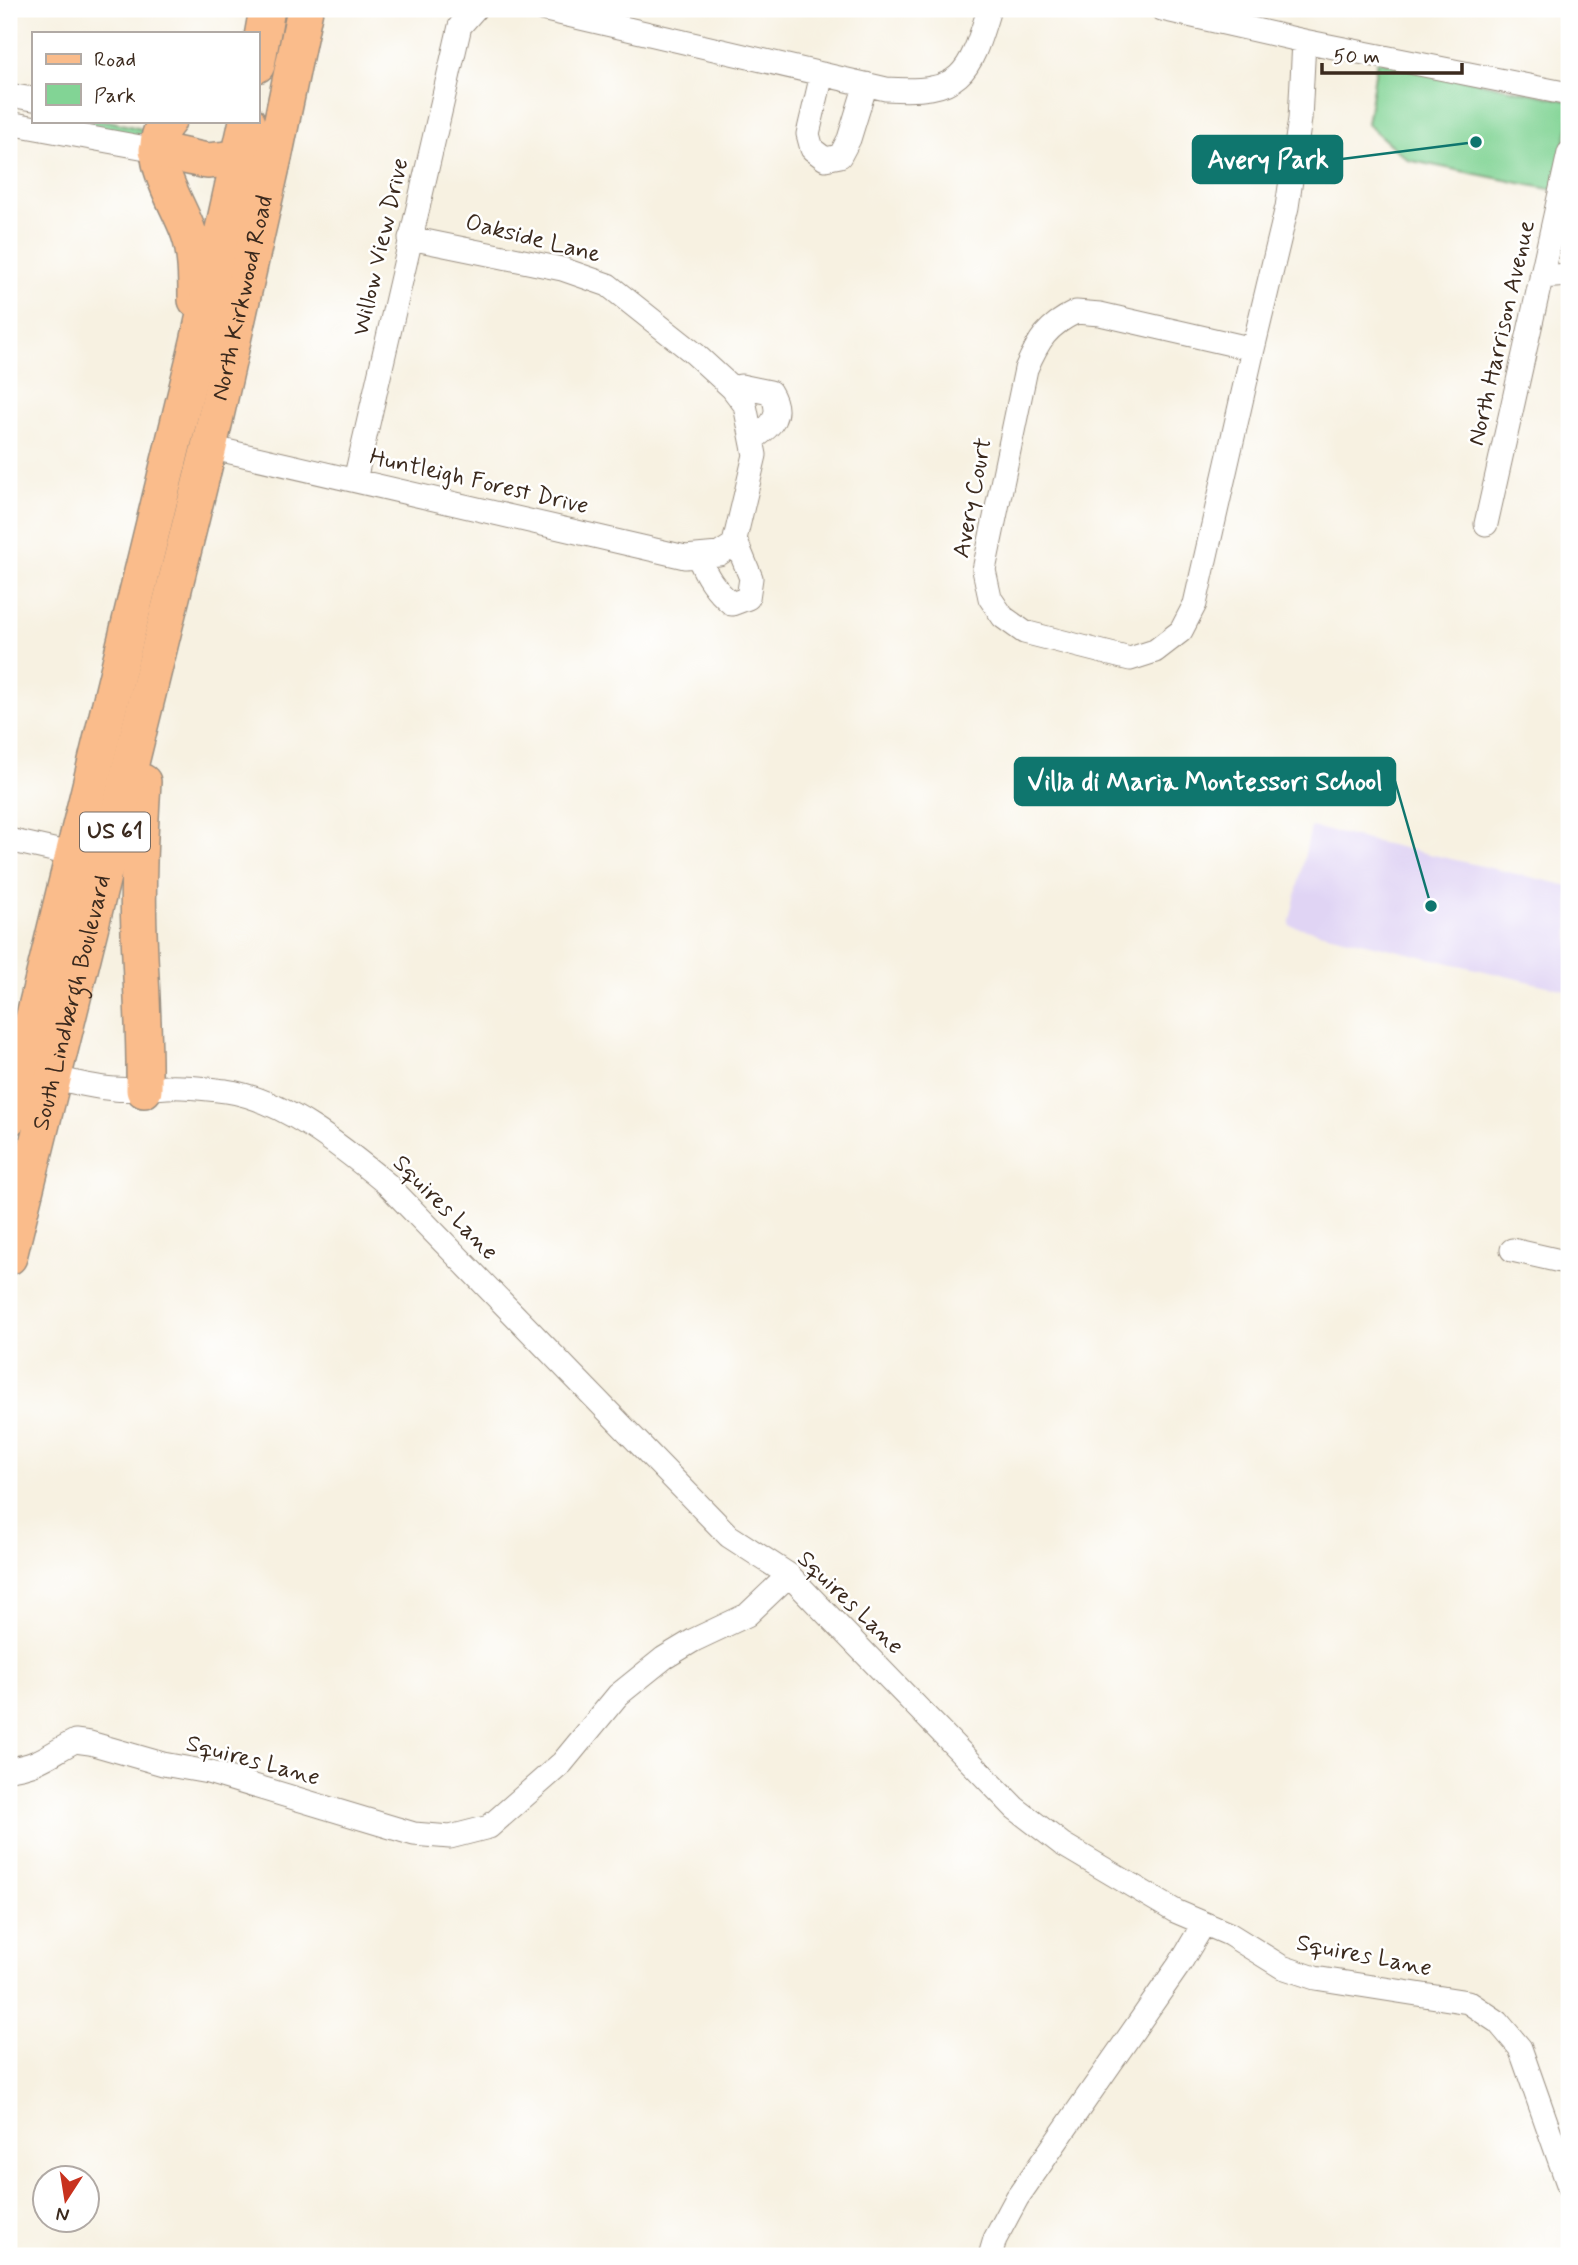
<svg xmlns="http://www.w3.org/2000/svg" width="1578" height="2265" viewBox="0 0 1578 2265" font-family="Mynerve,sans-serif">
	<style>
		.built { fill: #e0d4f4 }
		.green { fill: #82d495; stroke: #5e7f5a; stroke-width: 2 }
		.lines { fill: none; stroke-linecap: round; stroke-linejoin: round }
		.minor-casing { stroke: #998e80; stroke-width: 25 }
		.primary-casing { stroke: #998e80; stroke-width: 38 }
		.minor { stroke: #fff; stroke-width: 23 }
		.primary { stroke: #fabc8b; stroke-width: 35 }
		.labels { text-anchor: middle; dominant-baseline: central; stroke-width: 5; stroke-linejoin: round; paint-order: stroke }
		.shield { fill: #fff; stroke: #766a62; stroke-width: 2 }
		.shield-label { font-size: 23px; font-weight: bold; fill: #3b2a1e }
		.street-label { font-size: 24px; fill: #3b2a1e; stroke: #fff }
		.leader { fill: none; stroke: #0f766e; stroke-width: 2.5 }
		.callout-dot { fill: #0f766e; stroke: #fff; stroke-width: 2.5 }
		.callout { fill: #0f766e; stroke: #0f766e; stroke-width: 2.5 }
		.callout-label { font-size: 26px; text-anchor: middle; font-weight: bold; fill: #fff }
	</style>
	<rect width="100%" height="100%" fill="#fff"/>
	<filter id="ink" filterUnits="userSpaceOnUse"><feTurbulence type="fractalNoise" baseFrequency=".0143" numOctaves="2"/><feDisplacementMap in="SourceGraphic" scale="14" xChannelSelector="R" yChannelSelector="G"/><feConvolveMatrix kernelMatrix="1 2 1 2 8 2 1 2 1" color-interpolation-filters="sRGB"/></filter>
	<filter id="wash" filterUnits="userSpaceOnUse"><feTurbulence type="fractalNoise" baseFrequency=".00686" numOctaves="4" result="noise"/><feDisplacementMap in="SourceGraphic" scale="28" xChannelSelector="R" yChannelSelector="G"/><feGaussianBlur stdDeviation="1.57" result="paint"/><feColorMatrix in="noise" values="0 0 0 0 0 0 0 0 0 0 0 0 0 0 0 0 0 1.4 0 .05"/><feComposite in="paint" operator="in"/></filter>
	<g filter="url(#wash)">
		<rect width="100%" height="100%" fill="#f7f1e1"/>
		<path class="built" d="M 1311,827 L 1569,886 L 1569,991 L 1289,925 Z"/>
		<path class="green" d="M 1377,61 L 1569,101 L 1569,125 L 1554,190 L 1408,160 L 1367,124 Z
			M 41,121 L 109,121 L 146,130 L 145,136 L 139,140 Z"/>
	</g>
	<g filter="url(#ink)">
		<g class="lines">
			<defs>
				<path id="minor" d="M 542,9 L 886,89 C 961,94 969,76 989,9
					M 1162,9 L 1304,41 L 1569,94
					M 822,74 L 808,134 L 812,149 L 825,159 L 840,156 L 849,139 L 866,84
					M 9,95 L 33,99
					M 9,123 L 157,150
					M 410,238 L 562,269 L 608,285 L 695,354 L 732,388 L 745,405 L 755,455 L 735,539 L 751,578 L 748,598 L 732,604 C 715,590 706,576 698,556
					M 1541,277 L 1569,275
					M 1076,312 L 1100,314 L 1253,349 L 1195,604 L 1181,631 L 1155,651 L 1130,659 L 1024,632 L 1003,617 L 990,598 L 984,570 L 1026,369 C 1039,339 1047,326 1076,312 Z
					M 1253,349 L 1287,207 L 1300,119 L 1304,41
					M 732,388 L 741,386 L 770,392 C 784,415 772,426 753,439
					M 209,447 L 685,557 L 719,554 L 736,543
					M 355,480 L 460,26 L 475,9
					M 1486,524 L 1569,153
					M 9,840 L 71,854
					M 40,1074 C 64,1080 89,1087 114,1089 C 132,1091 149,1088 167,1087 C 186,1086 207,1089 226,1091 C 285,1100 342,1147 387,1184 L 729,1536 L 789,1575 L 1015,1808 L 1062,1844 L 1175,1911 L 1229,1934 L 1282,1967 L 1315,1978 L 1468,2002 L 1498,2022 L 1520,2048 L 1569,2187
					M 1512,1250 L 1569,1263
					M 9,1769 C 40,1765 48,1755 75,1741 L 90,1743 L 163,1764 L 208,1772 L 414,1834 L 450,1837 L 489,1827 L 562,1763 L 618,1695 L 664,1658 L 694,1640 L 747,1615 L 789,1575
					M 990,2256 L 995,2239 L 1017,2198 L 1179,1965 L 1203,1925"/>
				<g id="primary">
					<path d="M 257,65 L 267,9"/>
					<path d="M 168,121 C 140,151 179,203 189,234 C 196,254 196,279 196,300"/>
					<path d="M 157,150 L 207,161 L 262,156"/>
					<path d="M 143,782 C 140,833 137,883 139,933 C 141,986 145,1037 144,1090"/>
					<path d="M 9,1118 L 198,342 L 247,121"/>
					<path id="s1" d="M 9,1257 L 209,447 L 275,153 L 305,9"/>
				</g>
			</defs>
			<use href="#minor" class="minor-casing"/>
			<use href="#primary" class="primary-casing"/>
			<use href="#minor" class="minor"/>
			<use href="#primary" class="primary"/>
		</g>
	</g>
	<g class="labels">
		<rect class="shield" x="80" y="812.5" width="70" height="39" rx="5"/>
		<g class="shield-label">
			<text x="115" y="832">US 61</text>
		</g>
		<g class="street-label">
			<text transform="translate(533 239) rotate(14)">Oakside Lane</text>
			<text transform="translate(381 247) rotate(-77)">Willow View Drive</text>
			<text stroke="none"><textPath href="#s1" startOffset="987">North Kirkwood Road</textPath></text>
			<text transform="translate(1502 333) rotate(-77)">North Harrison Avenue</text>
			<text transform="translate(479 482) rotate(13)">Huntleigh Forest Drive</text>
			<text transform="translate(973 498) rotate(-79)">Avery Court</text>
			<text stroke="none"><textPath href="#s1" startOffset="262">South Lindbergh Boulevard</textPath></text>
			<text transform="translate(445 1208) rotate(45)">Squires Lane</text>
			<text transform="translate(850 1603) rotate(44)">Squires Lane</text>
			<text transform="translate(253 1761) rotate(15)">Squires Lane</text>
			<text transform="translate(1364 1956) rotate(11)">Squires Lane</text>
		</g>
	</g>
	<path class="leader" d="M1476 142L1342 159M1431 906L1395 781"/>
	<g class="callout-dot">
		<circle cx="1476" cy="142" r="7"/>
		<circle cx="1431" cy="906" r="7"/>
	</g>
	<g class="callout">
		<rect x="1193" y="136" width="149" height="47" rx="7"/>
		<rect x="1015" y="758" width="380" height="47" rx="7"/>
	</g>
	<g class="callout-label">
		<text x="1268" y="168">Avery Park</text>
		<text x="1205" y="790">Villa di Maria Montessori School</text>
	</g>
	<rect width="1578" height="2265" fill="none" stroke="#fff" stroke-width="35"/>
	<rect x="32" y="32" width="228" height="91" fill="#ffffff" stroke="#b1aaa5" stroke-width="2"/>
	<rect x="46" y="54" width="35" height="10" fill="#fabc8b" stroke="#b1aaa5" stroke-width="2"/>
	<text x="94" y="66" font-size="21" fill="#3b2a1e">Road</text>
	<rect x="46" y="84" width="35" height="21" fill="#82d495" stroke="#b1aaa5" stroke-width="2"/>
	<text x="94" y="102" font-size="21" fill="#3b2a1e">Park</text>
	<g transform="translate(66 2199) rotate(192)"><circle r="33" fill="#ffffff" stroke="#b1aaa5" stroke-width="2"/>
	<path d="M0-5L12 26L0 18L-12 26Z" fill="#c8321e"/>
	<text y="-10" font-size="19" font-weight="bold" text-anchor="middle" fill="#3b2a1e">N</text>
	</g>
	<path d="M1322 63v10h140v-10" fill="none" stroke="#3b2a1e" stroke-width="3.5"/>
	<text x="1333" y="63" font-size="21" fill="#3b2a1e" stroke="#ffffff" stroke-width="5" paint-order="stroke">50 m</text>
</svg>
